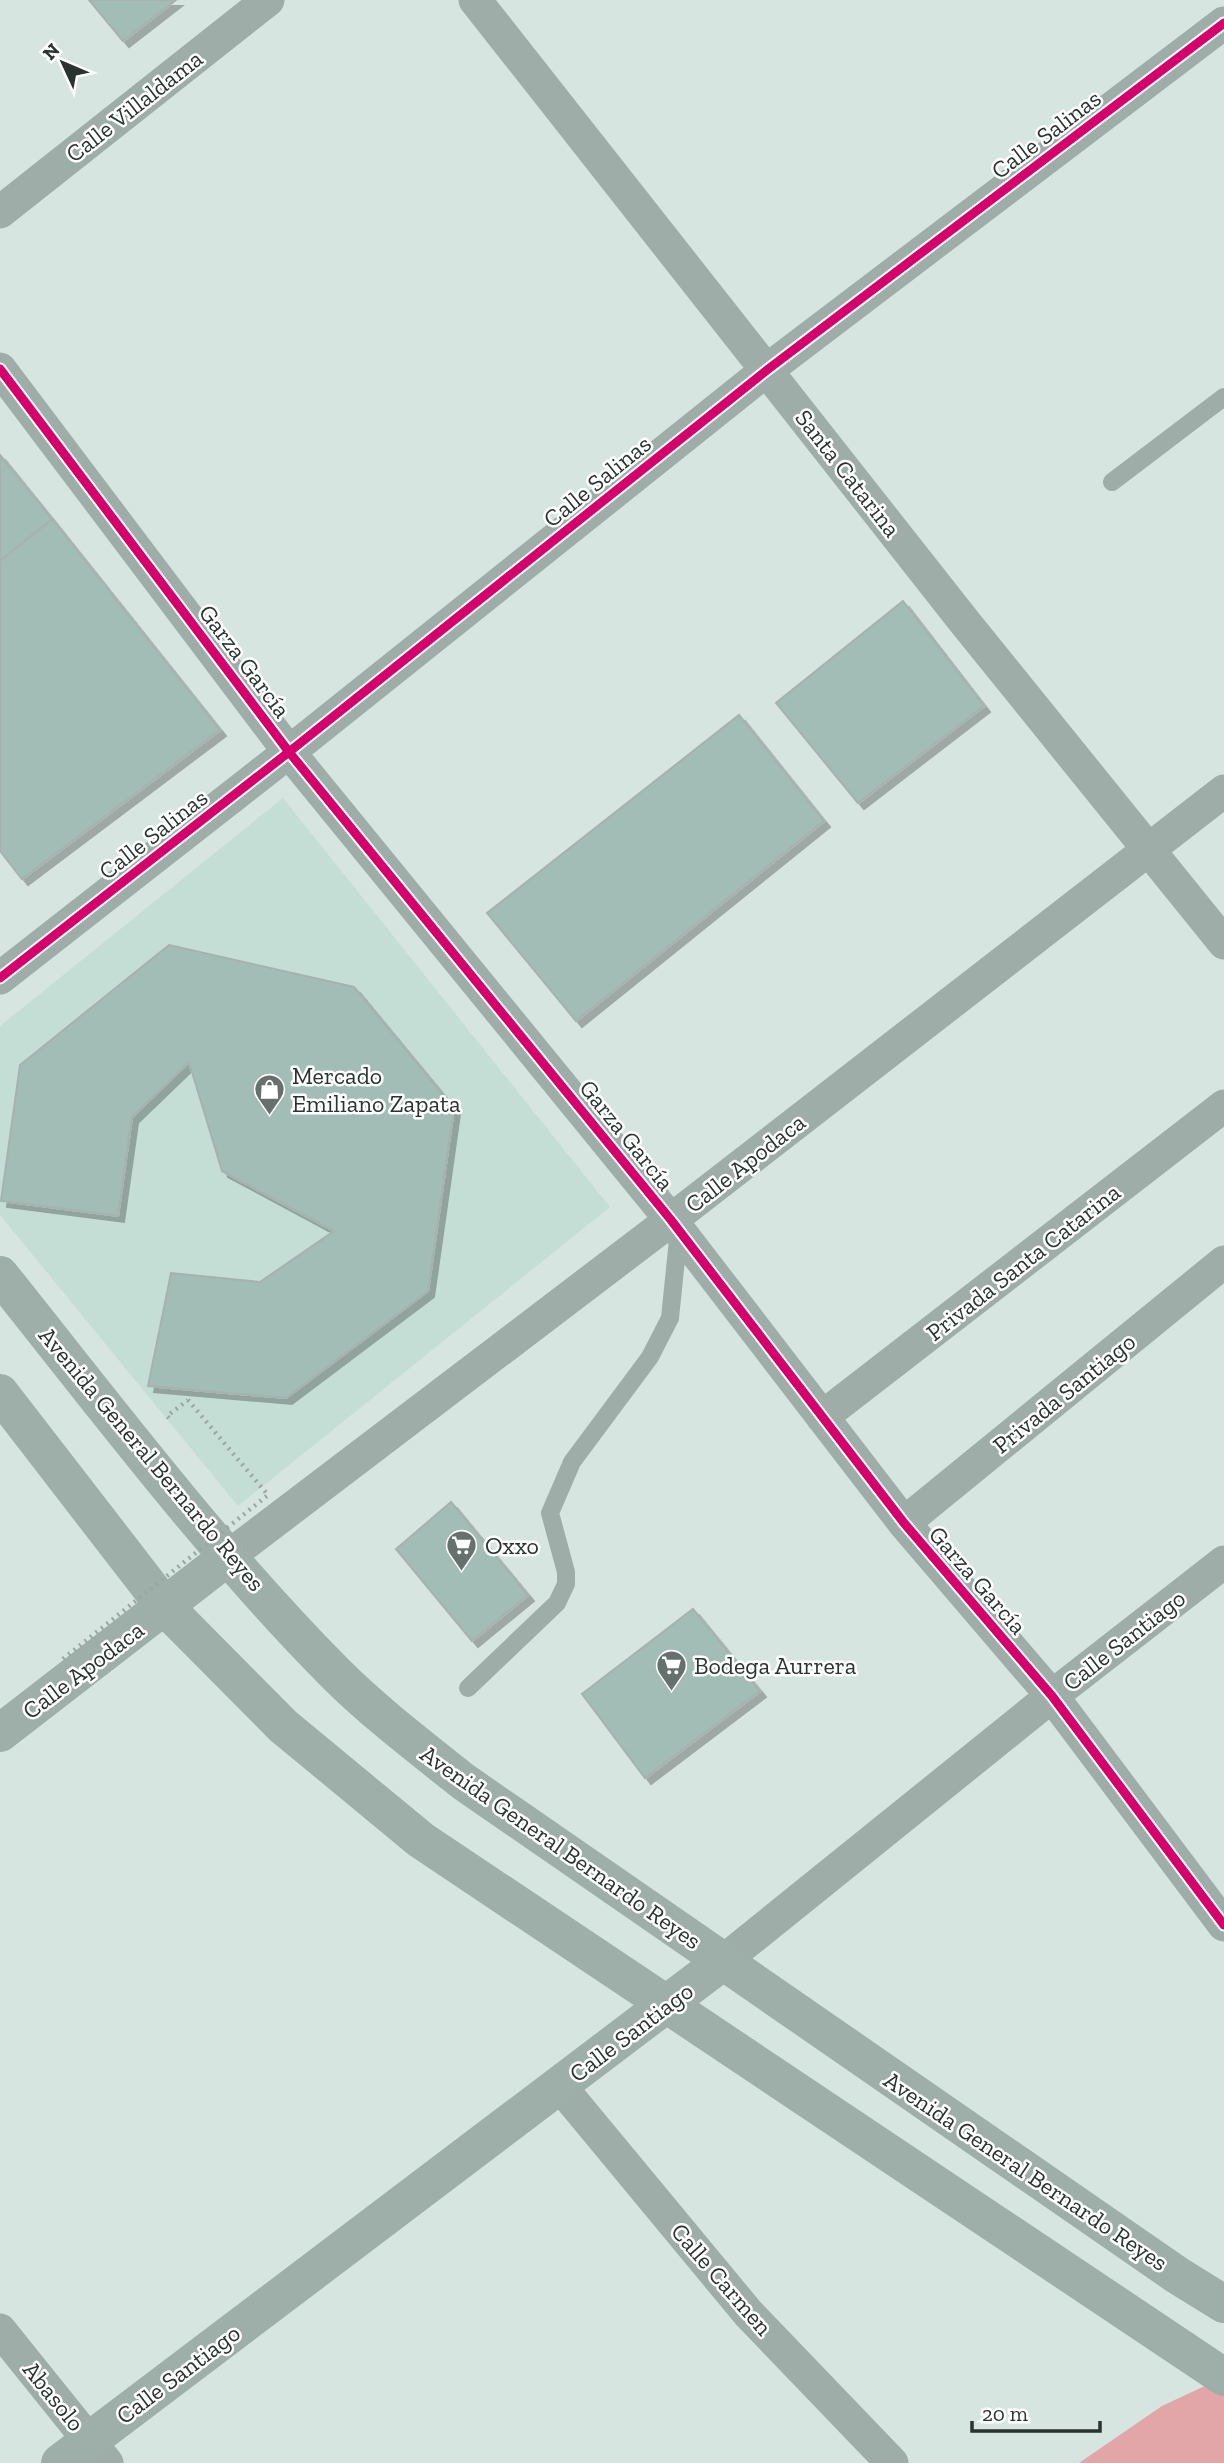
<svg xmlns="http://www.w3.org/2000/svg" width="1224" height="2463" viewBox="0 0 1224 2463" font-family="'Zilla Slab',serif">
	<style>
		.built { fill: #c5ded5 }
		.water { fill: #e2a5a8 }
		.building { fill: #a2bdb5; stroke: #a7b2ae; stroke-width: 2; filter: url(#shadow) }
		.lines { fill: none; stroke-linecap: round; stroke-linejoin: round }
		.path { stroke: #9ba6a2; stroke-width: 4.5; stroke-dasharray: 2 5; stroke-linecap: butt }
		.lane { stroke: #9eada8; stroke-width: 18 }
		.street { stroke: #9eada8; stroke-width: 33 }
		.primary { stroke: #9eaea9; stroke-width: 38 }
		.path-bridge { stroke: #9ba6a2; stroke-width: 4.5; stroke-dasharray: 2 5; stroke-linecap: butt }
		.cycleway-casing { stroke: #fff; stroke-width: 13 }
		.cycleway { stroke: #d6006c; stroke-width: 9 }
		.labels { text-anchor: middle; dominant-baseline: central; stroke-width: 5; stroke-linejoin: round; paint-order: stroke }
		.street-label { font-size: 24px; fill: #293330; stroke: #fff }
		.poi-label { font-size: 24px; fill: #293330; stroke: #fff; text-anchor: start }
	</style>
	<defs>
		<filter id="shadow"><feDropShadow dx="6" dy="6" stdDeviation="0" flood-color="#0004"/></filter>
	</defs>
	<rect width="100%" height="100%" fill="#d7e5e0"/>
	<path class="built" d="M 283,798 L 610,1207 L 238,1506 L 0,1215 L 0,1026 Z"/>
	<path class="water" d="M 1224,2377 L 1224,2463 L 1079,2463 L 1162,2406 Z"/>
	<path class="building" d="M 89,0 L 176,0 L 123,41 Z
		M 0,455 L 52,519 L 0,561 Z
		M 52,519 L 220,730 L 22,879 L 0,851 L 0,561 Z
		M 903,601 L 984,706 L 858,803 L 776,703 Z
		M 739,715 L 824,821 L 576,1021 L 487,913 Z
		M 169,945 L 354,987 L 454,1108 L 428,1291 L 286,1398 L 148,1386 L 171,1273 L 260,1282 L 334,1231 L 222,1171 L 189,1062 L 132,1117 L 118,1216 L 1,1201 L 20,1065 Z
		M 451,1502 L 528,1595 L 472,1641 L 396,1549 Z
		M 693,1609 L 760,1691 L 645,1778 L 582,1694 Z"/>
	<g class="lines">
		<path class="path" d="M 169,1418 L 167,1416 L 188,1400"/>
		<path class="lane" d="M 1112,482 L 1224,397
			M 468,1688 L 557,1603 L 566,1584 L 566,1572 L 550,1513 L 572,1462 L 650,1357 L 670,1318 L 679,1230"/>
		<path class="street" d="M 475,0 L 963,620 L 1224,943
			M 0,212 L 268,0
			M 0,369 L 289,752 L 671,1220 L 904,1523 L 1052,1696 L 1224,1925
			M 0,978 L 289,752 L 767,370 L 1224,23
			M 822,1417 L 1224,1106
			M 904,1523 L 1224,1262
			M 229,1556 L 671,1220 L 1224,791
			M 722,1962 L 1052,1696 L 1224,1562
			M 560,2086 L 748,2313 L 892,2463
			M 0,2330 L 107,2463"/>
		<path class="primary" d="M 0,1275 C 108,1410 213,1550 335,1673 C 374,1712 420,1747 464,1782 L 1177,2275 L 1224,2304
			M 0,1393 L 166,1608 L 283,1726 L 421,1840 L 1224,2377
			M 0,1733 L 229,1556
			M 60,2463 L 722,1962"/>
		<path class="path-bridge" d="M 63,1659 L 268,1495 L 188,1400"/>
		<defs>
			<path id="cycleway" d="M 0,369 L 289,752 L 671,1220 L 904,1523 L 1052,1696 L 1224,1925
				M 0,978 L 289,752 L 767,370 L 1224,23"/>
		</defs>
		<use href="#cycleway" class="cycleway-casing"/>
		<use href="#cycleway" class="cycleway"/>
	</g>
	<defs>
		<symbol id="shop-pin" viewBox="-11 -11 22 30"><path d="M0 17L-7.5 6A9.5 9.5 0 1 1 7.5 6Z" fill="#66716e" stroke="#fff"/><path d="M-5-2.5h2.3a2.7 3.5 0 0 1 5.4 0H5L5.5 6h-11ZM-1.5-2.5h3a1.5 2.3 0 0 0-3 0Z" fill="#fff"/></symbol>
		<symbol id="supermarket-pin" viewBox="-11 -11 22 30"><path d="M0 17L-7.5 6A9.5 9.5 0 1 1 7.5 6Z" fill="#66716e" stroke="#fff"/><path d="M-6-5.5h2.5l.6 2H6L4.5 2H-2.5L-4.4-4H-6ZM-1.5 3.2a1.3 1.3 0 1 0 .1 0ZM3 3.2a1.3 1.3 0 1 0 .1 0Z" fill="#fff"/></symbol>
	</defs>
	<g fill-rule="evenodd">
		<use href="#shop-pin" x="252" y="1072" width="35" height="47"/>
		<use href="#supermarket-pin" x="444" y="1528" width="35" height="47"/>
		<use href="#supermarket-pin" x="654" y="1648" width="35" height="47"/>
	</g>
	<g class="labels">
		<g class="street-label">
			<text transform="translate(134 106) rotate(-38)">Calle Villaldama</text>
			<text transform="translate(1046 134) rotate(-37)">Calle Salinas</text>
			<text transform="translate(848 473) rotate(52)">Santa Catarina</text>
			<text transform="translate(597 481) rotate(-39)">Calle Salinas</text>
			<text transform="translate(245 661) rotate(53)">Garza García</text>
			<text transform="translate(153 834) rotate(-38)">Calle Salinas</text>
			<text transform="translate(627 1135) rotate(51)">Garza García</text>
			<text transform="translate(745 1163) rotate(-38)">Calle Apodaca</text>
			<text transform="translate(1023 1262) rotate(-38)">Privada Santa Catarina</text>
			<text transform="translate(1064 1393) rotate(-39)">Privada Santiago</text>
			<text transform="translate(152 1459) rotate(50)">Avenida General Bernardo Reyes</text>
			<text transform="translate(978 1580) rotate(49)">Garza García</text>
			<text transform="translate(1124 1640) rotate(-38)">Calle Santiago</text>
			<text transform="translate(83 1670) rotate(-37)">Calle Apodaca</text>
			<text transform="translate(561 1847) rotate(35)">Avenida General Bernardo Reyes</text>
			<text transform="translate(631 2032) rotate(-37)">Calle Santiago</text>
			<text transform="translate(1026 2171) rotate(34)">Avenida General Bernardo Reyes</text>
			<text transform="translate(722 2279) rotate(49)">Calle Carmen</text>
			<text transform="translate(178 2374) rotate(-37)">Calle Santiago</text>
			<text transform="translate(54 2396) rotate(51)">Abasolo</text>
		</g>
		<g class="poi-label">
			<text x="292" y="1075">Mercado<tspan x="292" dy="28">Emiliano Zapata</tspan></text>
			<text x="485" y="1545">Oxxo</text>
			<text x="694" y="1665">Bodega Aurrera</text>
		</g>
	</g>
	<g transform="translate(63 63) rotate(314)" stroke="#ffffff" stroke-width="5" paint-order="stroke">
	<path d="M0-5L12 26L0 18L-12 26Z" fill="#293330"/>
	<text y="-10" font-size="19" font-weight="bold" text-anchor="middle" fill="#293330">N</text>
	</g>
	<path d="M972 2421v10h128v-10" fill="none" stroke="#293330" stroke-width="3.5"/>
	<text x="982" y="2421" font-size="21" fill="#293330" stroke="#ffffff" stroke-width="5" paint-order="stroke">20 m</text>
</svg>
